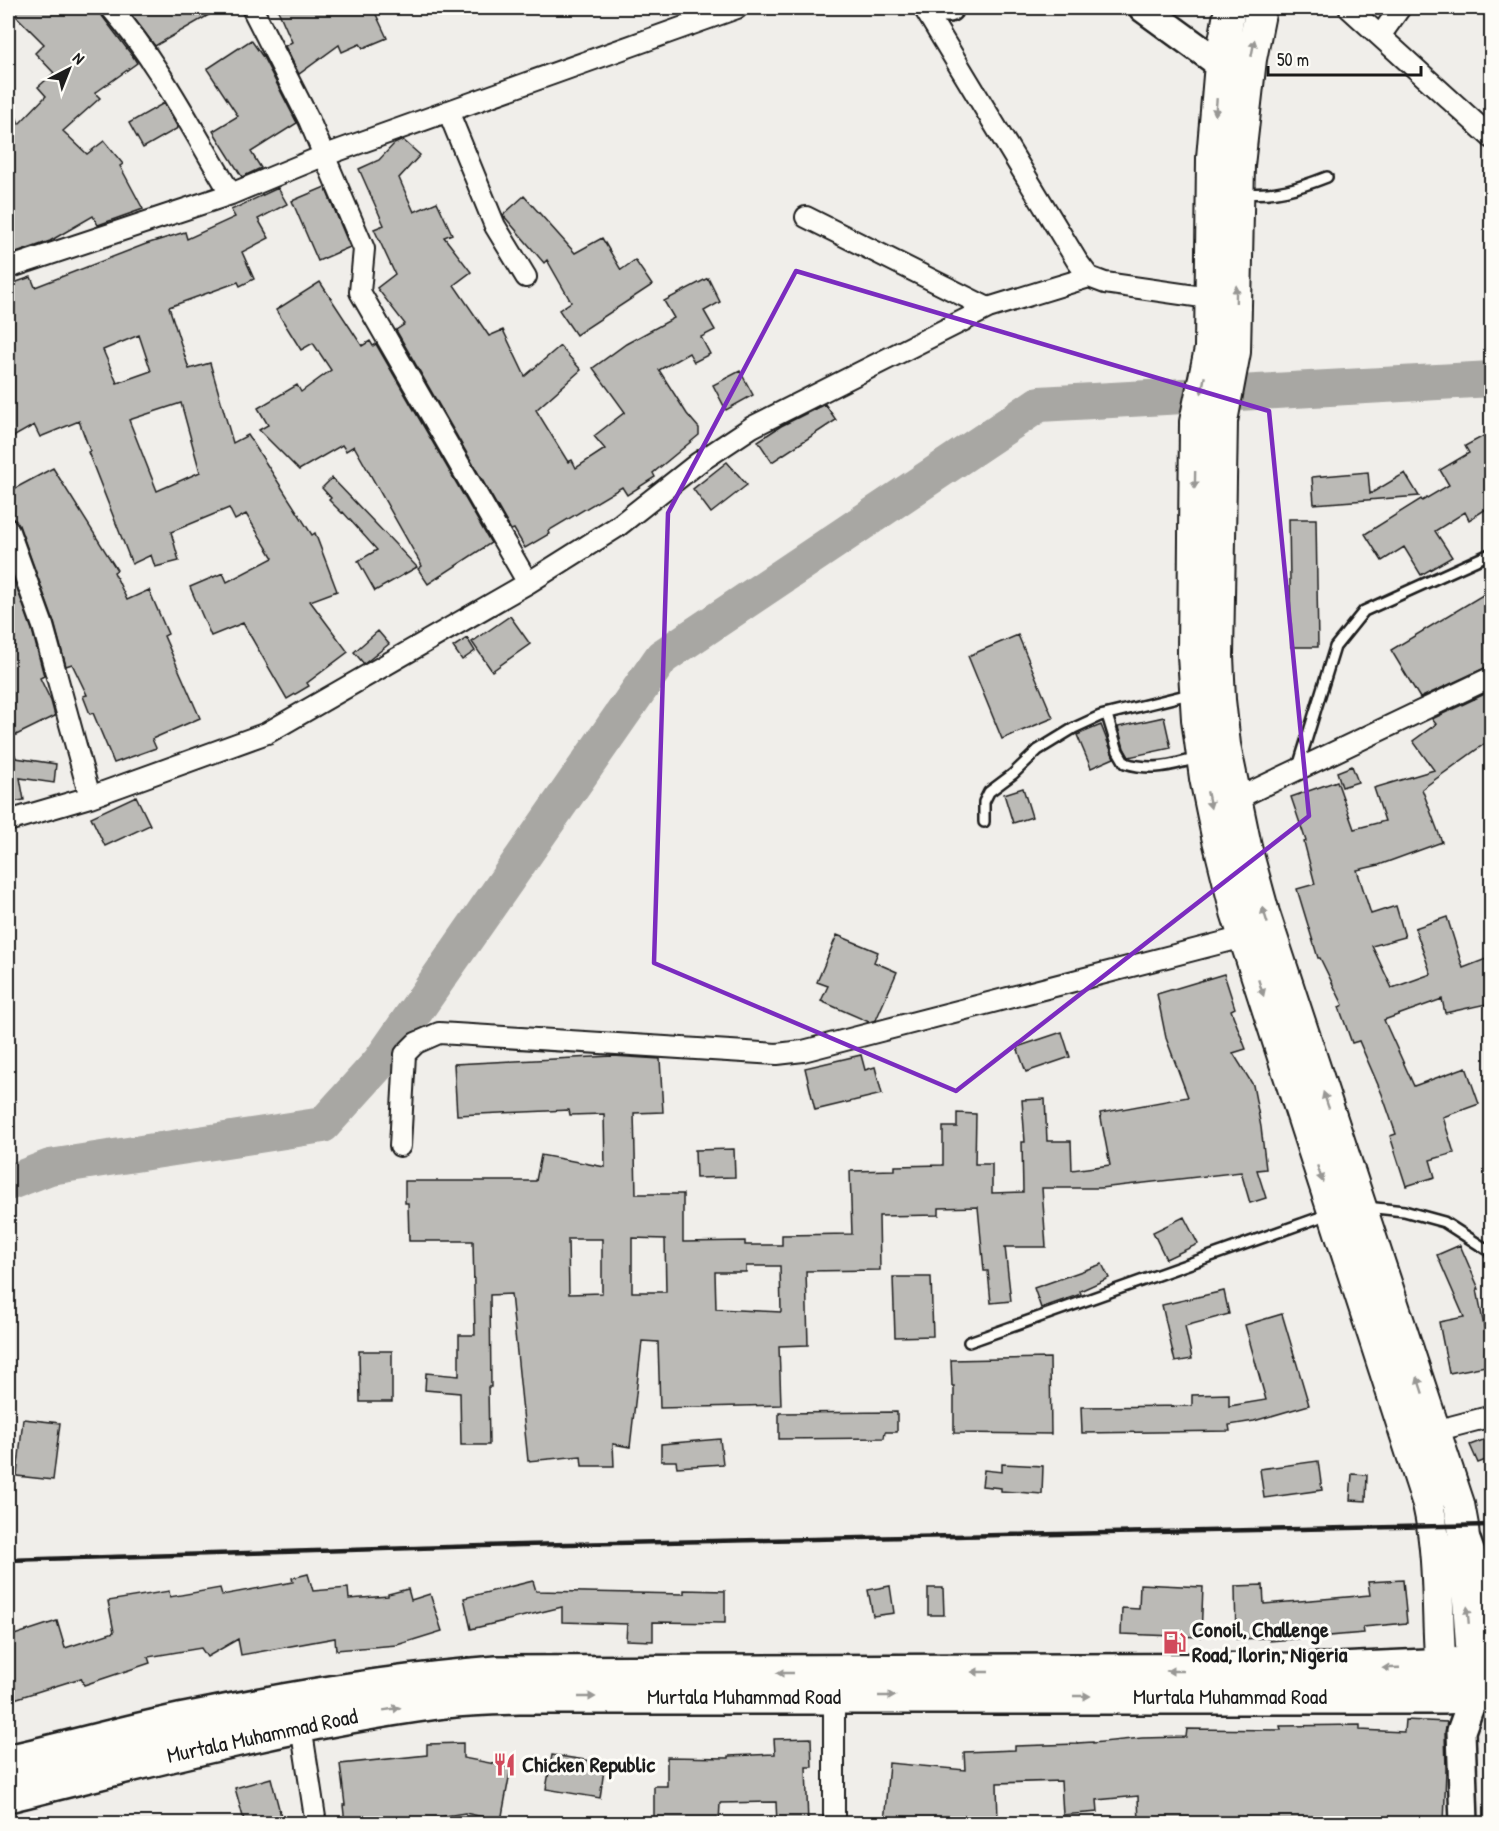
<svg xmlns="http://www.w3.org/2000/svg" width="1499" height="1831" viewBox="0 0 1499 1831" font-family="'Patrick Hand',sans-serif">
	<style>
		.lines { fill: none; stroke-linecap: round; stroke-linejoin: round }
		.river { stroke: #a8a7a3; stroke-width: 36 }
		.building { fill: #bbbab6; stroke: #1c1c1c; stroke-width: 1.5; fill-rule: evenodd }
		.lane-casing { stroke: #1c1c1c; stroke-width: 14 }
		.street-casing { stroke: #1c1c1c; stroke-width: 24 }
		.secondary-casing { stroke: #1c1c1c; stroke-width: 32 }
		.primary-casing { stroke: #1c1c1c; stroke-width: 34 }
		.highway-casing { stroke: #1c1c1c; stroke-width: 38 }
		.lane { stroke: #fdfcf7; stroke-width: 9 }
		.street { stroke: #fdfcf7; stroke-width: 20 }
		.secondary { stroke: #fdfcf7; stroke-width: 27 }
		.primary { stroke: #fdfcf7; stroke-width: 30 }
		.highway { stroke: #fdfcf7; stroke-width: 33 }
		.rail { stroke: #1c1c1c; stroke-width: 4.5 }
		.oneway { fill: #989794 }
		.marked { fill: none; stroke: #7b2cbf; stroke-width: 4.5; stroke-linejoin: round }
		.labels { text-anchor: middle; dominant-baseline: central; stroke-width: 6; stroke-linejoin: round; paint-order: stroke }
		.poi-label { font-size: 22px; font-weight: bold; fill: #1c1c1c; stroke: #fdfcf7; text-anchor: start }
		.street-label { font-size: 22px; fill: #1c1c1c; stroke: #fdfcf7 }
	</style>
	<rect width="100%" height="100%" fill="#f0eeea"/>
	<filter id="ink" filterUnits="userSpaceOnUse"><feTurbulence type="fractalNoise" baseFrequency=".0167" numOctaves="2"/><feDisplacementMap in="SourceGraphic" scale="12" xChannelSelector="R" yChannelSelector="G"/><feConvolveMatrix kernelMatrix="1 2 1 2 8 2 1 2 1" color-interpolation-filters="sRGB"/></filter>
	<g filter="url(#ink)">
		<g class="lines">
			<path class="river" d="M 8,1183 L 50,1167 L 323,1125 L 380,1062 L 662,657 L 1039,404 L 1492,379"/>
		</g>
		<path class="building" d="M 8,8 L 99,8 L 102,16 L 134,58 L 137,63 L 95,93 L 100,98 L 63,131 L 87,154 L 104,141 L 123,164 L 120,166 L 143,209 L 98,225 L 93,216 L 50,241 L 8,256 L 8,98 L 9,98 L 19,124 L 46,96 L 38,87 L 54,73 L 35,53 L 44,44 Z
			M 126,8 L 221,8 L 155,46 Z
			M 277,8 L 373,8 L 387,38 L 363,48 L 360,44 L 342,52 L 339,45 L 299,74 L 285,46 L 292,42 Z
			M 251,40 L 263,57 L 297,123 L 251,152 L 261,168 L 242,177 L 213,131 L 238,116 L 207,69 Z
			M 164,103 L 178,128 L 143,148 L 129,123 Z
			M 403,140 L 420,155 L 399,178 L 414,212 L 437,202 L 452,234 L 444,237 L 471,272 L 454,285 L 489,336 L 503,330 L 525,376 L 560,346 L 581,370 L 536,410 L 568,462 L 572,460 L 576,468 L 605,449 L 594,436 L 625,412 L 593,368 L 626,344 L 674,318 L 664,301 L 708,278 L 720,302 L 704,311 L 715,330 L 701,337 L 710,354 L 694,362 L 689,353 L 659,370 L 687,414 L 699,428 L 699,435 L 653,473 L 655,477 L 627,495 L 622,487 L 548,531 L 549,534 L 525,548 L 514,529 L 511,530 L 396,330 L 405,324 L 377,288 L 395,274 L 374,229 L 384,225 L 359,169 L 379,160 L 394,144 Z
			M 325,187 L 350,247 L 318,261 L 292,201 Z
			M 278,188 L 287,204 L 258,219 L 269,238 L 242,252 L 254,279 L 240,286 L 238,282 L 169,307 L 189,369 L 210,363 L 233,443 L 248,435 L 312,535 L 315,533 L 337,591 L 310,601 L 348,652 L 307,683 L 309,686 L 287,699 L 243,623 L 211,636 L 190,587 L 223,573 L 227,582 L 273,558 L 246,514 L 235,520 L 229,508 L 171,532 L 179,561 L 155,567 L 151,555 L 132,564 L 88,452 L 90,451 L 79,421 L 40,437 L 34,425 L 8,440 L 8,285 L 31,277 L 35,287 L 146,244 L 185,232 L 187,239 L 235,217 L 231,210 ZM 139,335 L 151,371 L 117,383 L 103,350 ZM 181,403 L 200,472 L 157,491 L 129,420 Z
			M 524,196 L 575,253 L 602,238 L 621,270 L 635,260 L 652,285 L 576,335 L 559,310 L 571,302 L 547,260 L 544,263 L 503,215 Z
			M 320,282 L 362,346 L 370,341 L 373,346 L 376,344 L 491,543 L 428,584 L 418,569 L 422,566 L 354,446 L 346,451 L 342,445 L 299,470 L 259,430 L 268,425 L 258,408 L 297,385 L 301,392 L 331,370 L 313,343 L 301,350 L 276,310 Z
			M 740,371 L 753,395 L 726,410 L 713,385 Z
			M 825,404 L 836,420 L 772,462 L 758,441 L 781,426 Z
			M 1491,432 L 1491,506 L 1469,520 L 1465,512 L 1435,531 L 1452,557 L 1421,575 L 1404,547 L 1382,561 L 1365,534 L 1421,499 L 1422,501 L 1449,485 L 1440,470 L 1469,453 L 1465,446 Z
			M 727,462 L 747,485 L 711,513 L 693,489 Z
			M 53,468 L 117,570 L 114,572 L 127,600 L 149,590 L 168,634 L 164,636 L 200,718 L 152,739 L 156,748 L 114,763 L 93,713 L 90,714 L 83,696 L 87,695 L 72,664 L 66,666 L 54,622 L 19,525 L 15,520 L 8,517 L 8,492 Z
			M 1368,472 L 1370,494 L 1405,473 L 1419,496 L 1314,504 L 1312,477 Z
			M 332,478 L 354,501 L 417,567 L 375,591 L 358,561 L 377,550 L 343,512 L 342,513 L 329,500 L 331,498 L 322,488 Z
			M 1289,519 L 1316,519 L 1318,647 L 1291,647 Z
			M 8,563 L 32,630 L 44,676 L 40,678 L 51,701 L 55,716 L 8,739 Z
			M 1491,590 L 1491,665 L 1420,698 L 1391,650 Z
			M 510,616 L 530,644 L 492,671 L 472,642 Z
			M 378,631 L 389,644 L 364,664 L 354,652 Z
			M 1018,635 L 1053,718 L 1002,739 L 968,656 Z
			M 467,638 L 475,651 L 462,660 L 453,647 Z
			M 1491,691 L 1491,739 L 1422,789 L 1442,842 L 1379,865 L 1357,870 L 1371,914 L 1396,906 L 1405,937 L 1372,946 L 1392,988 L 1431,974 L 1415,928 L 1447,917 L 1463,968 L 1491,957 L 1491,1003 L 1445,1013 L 1442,999 L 1384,1020 L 1414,1086 L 1466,1067 L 1479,1104 L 1443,1117 L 1454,1153 L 1430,1160 L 1435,1177 L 1406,1186 L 1390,1136 L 1396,1134 L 1382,1094 L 1359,1041 L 1352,1043 L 1339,1007 L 1343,1005 L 1320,958 L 1318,958 L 1297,889 L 1315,884 L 1304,842 L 1306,841 L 1291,797 L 1337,781 L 1354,829 L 1385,821 L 1374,788 L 1434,770 L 1413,741 L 1436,724 L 1432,719 Z
			M 1164,717 L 1171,748 L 1129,757 L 1124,748 L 1118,727 Z
			M 1101,725 L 1114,758 L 1091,768 L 1077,735 Z
			M 8,755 L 15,755 L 16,758 L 56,764 L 54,783 L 20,778 L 24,800 L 8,803 Z
			M 1352,766 L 1358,782 L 1342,787 L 1337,772 Z
			M 1023,788 L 1032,817 L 1013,823 L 1004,794 Z
			M 136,796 L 150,825 L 105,846 L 91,817 Z
			M 837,935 L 878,952 L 874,962 L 897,972 L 876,1020 L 869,1022 L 821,1001 L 828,986 L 817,982 Z
			M 1224,974 L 1235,1008 L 1231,1010 L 1246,1049 L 1233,1053 L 1253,1085 L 1261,1127 L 1266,1169 L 1257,1170 L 1266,1198 L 1250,1203 L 1241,1172 L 1100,1188 L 1042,1188 L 1046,1247 L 1005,1247 L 1011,1301 L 991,1303 L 988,1271 L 984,1271 L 978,1207 L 939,1208 L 939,1215 L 879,1216 L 880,1270 L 806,1271 L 808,1345 L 779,1346 L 781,1405 L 660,1408 L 658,1342 L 642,1341 L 630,1447 L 613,1444 L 614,1466 L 582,1466 L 581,1456 L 528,1461 L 511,1294 L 490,1295 L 491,1387 L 488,1387 L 489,1445 L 461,1445 L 460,1393 L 425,1390 L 426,1373 L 459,1376 L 459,1335 L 475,1335 L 473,1241 L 409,1241 L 408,1203 L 405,1203 L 405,1181 L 536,1181 L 541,1155 L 605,1167 L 604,1114 L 570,1115 L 569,1110 L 457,1115 L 454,1064 L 613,1056 L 660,1059 L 663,1112 L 634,1113 L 636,1194 L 683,1194 L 683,1242 L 745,1241 L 745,1245 L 782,1245 L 782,1235 L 852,1234 L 850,1171 L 895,1170 L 895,1166 L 943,1165 L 943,1127 L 957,1127 L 957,1113 L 976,1114 L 975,1164 L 992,1164 L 992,1193 L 1023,1192 L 1022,1142 L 1025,1142 L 1022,1100 L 1045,1099 L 1047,1141 L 1071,1141 L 1072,1170 L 1110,1165 L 1100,1113 L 1188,1097 L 1166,1038 L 1157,994 ZM 632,1238 L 665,1239 L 666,1292 L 632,1292 ZM 568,1239 L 602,1239 L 602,1293 L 569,1294 ZM 746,1266 L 780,1266 L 781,1312 L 716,1309 L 715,1272 L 746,1272 Z
			M 1062,1032 L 1070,1057 L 1026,1072 L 1017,1047 Z
			M 861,1055 L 865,1070 L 875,1067 L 882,1094 L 815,1110 L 805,1068 Z
			M 734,1149 L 735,1177 L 696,1178 L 695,1150 Z
			M 1184,1217 L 1198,1244 L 1166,1259 L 1153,1232 Z
			M 1460,1245 L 1479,1289 L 1477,1289 L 1491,1365 L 1449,1373 L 1439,1322 L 1464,1317 L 1437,1255 Z
			M 1102,1264 L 1109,1278 L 1080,1291 L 1081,1294 L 1041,1308 L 1034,1288 Z
			M 893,1277 L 931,1277 L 933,1336 L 895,1337 Z
			M 1224,1291 L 1229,1314 L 1185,1326 L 1192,1359 L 1175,1362 L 1162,1305 Z
			M 1282,1314 L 1309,1405 L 1254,1421 L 1229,1425 L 1230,1431 L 1082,1433 L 1081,1407 L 1192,1406 L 1192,1395 L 1229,1394 L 1229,1406 L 1266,1400 L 1245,1325 Z
			M 359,1351 L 392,1351 L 392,1402 L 360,1402 Z
			M 1050,1358 L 1051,1434 L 954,1433 L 954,1386 L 952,1386 L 951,1360 Z
			M 897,1412 L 897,1432 L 885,1432 L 884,1438 L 779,1439 L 779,1413 Z
			M 23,1419 L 60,1423 L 53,1480 L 17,1476 Z
			M 1491,1437 L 1491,1458 L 1478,1463 L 1470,1445 Z
			M 720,1439 L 723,1464 L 677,1467 L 676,1461 L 661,1461 L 661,1444 Z
			M 1318,1461 L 1322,1490 L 1264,1498 L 1260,1469 Z
			M 1002,1464 L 1043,1466 L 1042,1494 L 1001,1491 L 1001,1488 L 982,1486 L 984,1470 L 1002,1472 Z
			M 1352,1474 L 1367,1475 L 1366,1501 L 1350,1500 Z
			M 308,1574 L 313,1591 L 348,1588 L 349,1599 L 388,1596 L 388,1594 L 408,1589 L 411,1600 L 430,1594 L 442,1631 L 397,1645 L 336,1650 L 335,1638 L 241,1655 L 238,1639 L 207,1657 L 201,1648 L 148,1657 L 150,1663 L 84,1685 L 81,1678 L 8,1701 L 8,1637 L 57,1621 L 65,1648 L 114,1632 L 108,1601 L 169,1591 L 170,1597 L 220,1588 L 222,1595 L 293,1582 L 292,1578 Z
			M 1403,1580 L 1407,1623 L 1363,1627 L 1364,1633 L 1270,1641 L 1269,1638 L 1236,1639 L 1235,1586 L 1263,1585 L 1264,1604 L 1370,1595 L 1368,1582 Z
			M 533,1581 L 536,1591 L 684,1594 L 684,1590 L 725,1591 L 725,1623 L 653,1622 L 653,1641 L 626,1640 L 627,1624 L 562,1622 L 562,1607 L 471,1629 L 464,1598 Z
			M 1140,1584 L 1203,1587 L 1201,1637 L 1121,1634 L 1122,1608 L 1139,1609 Z
			M 890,1586 L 894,1613 L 873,1616 L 868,1590 Z
			M 928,1588 L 943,1588 L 944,1615 L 928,1615 Z
			M 1405,1720 L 1447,1722 L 1445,1732 L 1446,1770 L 1444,1824 L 1284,1824 L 1201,1821 L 1201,1824 L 1139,1824 L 1138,1796 L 1097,1800 L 1098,1812 L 1063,1815 L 1061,1781 L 997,1783 L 998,1824 L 884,1824 L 889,1763 L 965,1770 L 964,1752 L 1015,1750 L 1015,1746 L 1077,1744 L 1077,1743 L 1093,1742 L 1093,1743 L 1142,1738 L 1186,1737 L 1187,1729 L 1281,1730 L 1280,1726 L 1360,1725 L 1360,1730 L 1404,1732 Z
			M 811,1738 L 812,1767 L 806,1767 L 808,1824 L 777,1824 L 776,1802 L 720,1803 L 719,1823 L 654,1822 L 654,1786 L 667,1786 L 667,1757 L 729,1758 L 729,1756 L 775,1754 L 774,1739 Z
			M 463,1743 L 463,1758 L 511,1767 L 501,1821 L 465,1813 L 421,1820 L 421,1824 L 345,1824 L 343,1805 L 345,1805 L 340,1764 L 427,1755 L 427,1744 Z
			M 552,1755 L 605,1763 L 600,1798 L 546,1789 Z
			M 271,1778 L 283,1824 L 245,1824 L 235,1788 Z"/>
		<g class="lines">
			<defs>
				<path id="lane" d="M 1244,193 C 1274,196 1299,188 1327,177
					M 1107,715 L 1118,751 L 1125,763 C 1151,771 1171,766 1197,758
					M 1298,767 L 1335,647 L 1364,611 L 1492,553
					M 984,822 L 984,802 L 989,792 L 1013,774 L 1038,750 L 1074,728 L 1100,716 L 1190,694
					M 1366,1207 L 1404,1211 L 1444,1222 L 1492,1253
					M 969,1342 L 1329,1214"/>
				<path id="street" d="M 111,8 C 159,63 193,131 231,194
					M 252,8 L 309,120 L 364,249 L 360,292 L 528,583
					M 924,8 L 1077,261 L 1089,277 L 1105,283 L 1209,298
					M 1349,8 L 1492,138
					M 1380,36 L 1400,8
					M 448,111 L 495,226 L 526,277
					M 806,217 L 988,308 L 1089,277
					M 8,268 L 231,194 L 323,156 L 737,8
					M 8,529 L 43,626 L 90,797
					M 1236,799 L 1492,677
					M 8,821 L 90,797 L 267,733 L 528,583 L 617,527 L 698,463 L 752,427 L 988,308
					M 400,1146 L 405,1054 L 416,1043 L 439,1033 L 777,1054 L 803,1051 L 1244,937
					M 1435,1431 L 1492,1416
					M 301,1726 L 316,1824
					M 834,1824 L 834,1696"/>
				<path id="secondary" d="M 938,8 L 949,8
					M 1143,8 L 1220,64 L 1235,78
					M 1464,1824 L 1461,1731 L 1474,1695"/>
				<path id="primary" d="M 1230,8 L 1220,64 L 1212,158 L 1210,349 L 1195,422 L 1193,655 L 1197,719 L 1205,778 L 1217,836 L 1236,912 L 1428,1504 C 1442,1565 1435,1629 1443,1691
					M 1261,8 L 1251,59 L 1239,165 L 1235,352 L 1222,421 L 1218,656 L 1220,700 L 1225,745 L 1247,851 L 1264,913 L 1459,1504 L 1463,1526 L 1474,1689"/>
				<path id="highway" d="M 1464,1543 L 1477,1579 L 1492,1605
					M 8,1762 C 68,1749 129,1731 190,1719 C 291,1698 393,1681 497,1673 L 1338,1670 L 1492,1663
					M 8,1795 C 150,1760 292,1722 438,1702 C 465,1698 492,1698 519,1697 L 1444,1697 L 1492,1694"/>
			</defs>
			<use href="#lane" class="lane-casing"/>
			<use href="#street" class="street-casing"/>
			<use href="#secondary" class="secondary-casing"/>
			<use href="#primary" class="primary-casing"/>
			<use href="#highway" class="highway-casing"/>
			<use href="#lane" class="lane"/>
			<use href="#street" class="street"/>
			<use href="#secondary" class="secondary"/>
			<use href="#primary" class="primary"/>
			<use href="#highway" class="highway"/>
			<path class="rail" d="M 8,1560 L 521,1545 L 1492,1525"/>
		</g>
		<defs><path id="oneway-solid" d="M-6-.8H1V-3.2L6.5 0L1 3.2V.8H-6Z" transform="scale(1.5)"/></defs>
		<g class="oneway">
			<use href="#oneway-solid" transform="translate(1253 48) rotate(-79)"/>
			<use href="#oneway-solid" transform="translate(1216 107) rotate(95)"/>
			<use href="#oneway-solid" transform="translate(1236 294) rotate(-89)"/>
			<use href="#oneway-solid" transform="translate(1203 385) rotate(101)"/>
			<use href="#oneway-solid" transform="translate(1195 480) rotate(91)"/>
			<use href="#oneway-solid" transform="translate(1209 800) rotate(78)"/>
			<use href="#oneway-solid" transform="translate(1265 915) rotate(-107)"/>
			<use href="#oneway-solid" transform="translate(1261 988) rotate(72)"/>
			<use href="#oneway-solid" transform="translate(1326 1100) rotate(-109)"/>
			<use href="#oneway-solid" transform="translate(1320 1174) rotate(72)"/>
			<use href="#oneway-solid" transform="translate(1420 1385) rotate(-108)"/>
			<use href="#oneway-solid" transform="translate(1468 1615) rotate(-95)"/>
			<use href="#oneway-solid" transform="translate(1391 1668) rotate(178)"/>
			<use href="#oneway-solid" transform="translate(1175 1671) rotate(180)"/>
			<use href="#oneway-solid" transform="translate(980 1672) rotate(180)"/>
			<use href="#oneway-solid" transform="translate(785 1673) rotate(180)"/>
			<use href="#oneway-solid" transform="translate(887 1696)"/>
			<use href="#oneway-solid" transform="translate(1082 1696)"/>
			<use href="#oneway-solid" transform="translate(587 1697)"/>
			<use href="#oneway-solid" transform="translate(392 1709) rotate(-9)"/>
		</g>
	</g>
	<path class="marked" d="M 796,271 L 1269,411 L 1309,816 L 956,1091 L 654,963 L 668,513 Z"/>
	<defs>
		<symbol id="fuel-bare" viewBox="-9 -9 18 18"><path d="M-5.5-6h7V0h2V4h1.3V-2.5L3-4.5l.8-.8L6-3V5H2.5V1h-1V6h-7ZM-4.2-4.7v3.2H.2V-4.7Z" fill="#d1495b" stroke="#fdfcf7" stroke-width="2.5" paint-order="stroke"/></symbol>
		<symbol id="restaurant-bare" viewBox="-9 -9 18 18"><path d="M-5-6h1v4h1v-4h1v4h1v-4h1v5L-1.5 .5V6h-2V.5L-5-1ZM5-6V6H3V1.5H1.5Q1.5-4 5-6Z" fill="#d1495b" stroke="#fdfcf7" stroke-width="2.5" paint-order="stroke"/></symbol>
	</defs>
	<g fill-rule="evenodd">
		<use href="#fuel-bare" x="1158" y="1626" width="33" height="33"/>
		<use href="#restaurant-bare" x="488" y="1748" width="33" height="33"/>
	</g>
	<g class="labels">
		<g class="poi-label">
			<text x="1192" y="1629">Conoil, Challenge<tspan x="1192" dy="25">Road, Ilorin, Nigeria</tspan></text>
			<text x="522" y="1764">Chicken Republic</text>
		</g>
		<g class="street-label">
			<text x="744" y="1696">Murtala Muhammad Road</text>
			<text x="1230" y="1696">Murtala Muhammad Road</text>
			<text transform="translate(262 1735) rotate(-12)">Murtala Muhammad Road</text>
		</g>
	</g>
	<rect width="1499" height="1831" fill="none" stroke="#fdfcf7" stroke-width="30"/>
	<rect x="15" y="15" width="1469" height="1801" fill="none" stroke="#1c1c1c" stroke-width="2" filter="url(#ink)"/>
	<g transform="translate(69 69) rotate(42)" stroke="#fdfcf7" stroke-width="4.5" paint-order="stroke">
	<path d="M0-4.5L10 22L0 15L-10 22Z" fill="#1c1c1c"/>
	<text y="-9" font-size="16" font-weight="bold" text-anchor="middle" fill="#1c1c1c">N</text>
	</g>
	<path d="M1268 66v9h153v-9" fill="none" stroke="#1c1c1c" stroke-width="3"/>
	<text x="1277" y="66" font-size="18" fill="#1c1c1c" stroke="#fdfcf7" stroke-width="4.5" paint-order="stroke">50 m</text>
</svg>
